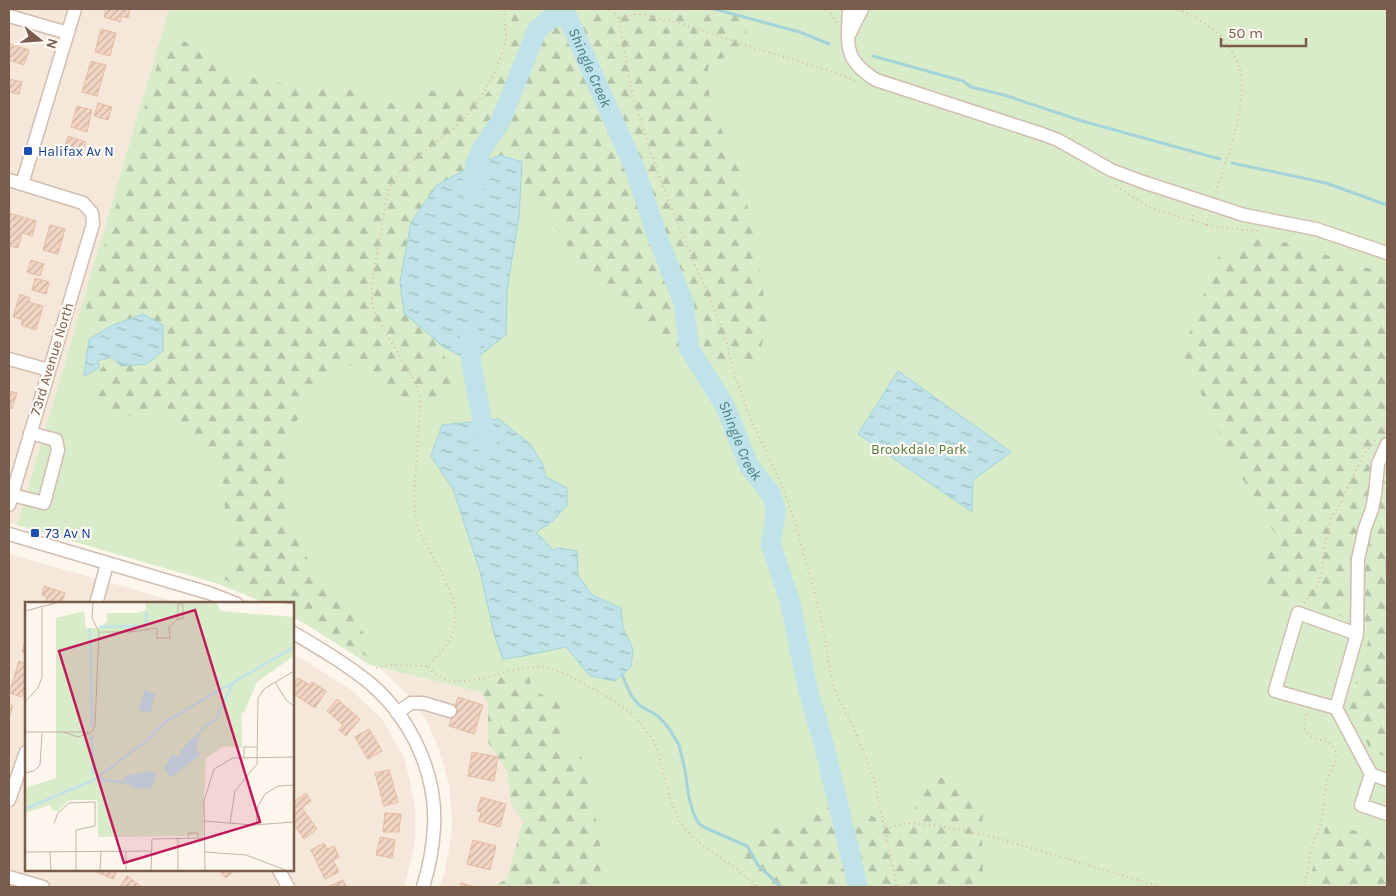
<svg xmlns="http://www.w3.org/2000/svg" width="1396" height="896" viewBox="0 0 1396 896" font-family="Karla,sans-serif">
	<style>
		.residential { fill: #f5e8da }
		.green { fill: #d8ecc9 }
		.forest { fill: url(#forest-firs) }
		.water { fill: url(#water-ripples); stroke: #a5d3da }
		.lines { fill: none; stroke-linecap: round; stroke-linejoin: round }
		.stream { stroke: #a5d3da; stroke-width: 3 }
		.river { stroke: #bfe3e8; stroke-width: 20 }
		.building { fill: url(#building-hatch); stroke: #e6bba3 }
		.minor-casing { stroke: #d1beb0; stroke-width: 15 }
		.path { stroke: #d9b8a5; stroke-width: 2; stroke-dasharray: 1 4; stroke-linecap: butt }
		.minor { stroke: #fff; stroke-width: 12 }
		.transit-dot { fill: #1a4fb4; stroke: #fffaf3; stroke-width: 2 }
		.labels { text-anchor: middle; dominant-baseline: central; stroke-width: 4.5; stroke-linejoin: round; paint-order: stroke }
		.transit-label { font-size: 14px; fill: #164399; stroke: #fffaf3; text-anchor: start }
		.street-label { font-size: 14px; fill: #7a5c4d; stroke: #fffaf3 }
		.park-label { font-size: 14px; fill: #537a41; stroke: #fffaf3 }
		.water-label { font-size: 15px; font-style: italic; fill: #437c86; stroke: #fffaf3 }
		.inset-river { fill: none; stroke: #bfe3e8; stroke-width: 2.5 }
		.inset-road { fill: none; stroke: #c5b3a7; stroke-width: 1 }
		.view { fill: #c2185b; fill-opacity: 0.15; stroke: #c2185b; stroke-width: 2.5 }
		.inset-edge { fill: none; stroke: #7a5c4d; stroke-width: 2.5 }
	</style>
	<defs>
		<pattern id="forest-firs" width="22" height="20" patternUnits="userSpaceOnUse" patternTransform="scale(1.25)"><rect width="22" height="20" fill="#d8ecc9"/><path d="M5 1l3.5 6h-7zM16 11l3.5 6h-7z" fill="#b4c2a5"/></pattern>
		<pattern id="water-ripples" width="26" height="14" patternUnits="userSpaceOnUse" patternTransform="scale(1.25)"><rect width="26" height="14" fill="#bfe3e8"/><path d="M2 4q2-2 4 0t4 0M15 11q2-2 4 0t4 0" fill="none" stroke="#a0bbbe"/></pattern>
		<pattern id="building-hatch" width="6" height="6" patternUnits="userSpaceOnUse" patternTransform="scale(1.25)"><rect width="6" height="6" fill="#f3d5c3"/><path d="M-1 1l2-2M0 6l6-6M5 7l2-2" fill="none" stroke="#cab0a1"/></pattern>
	</defs>
	<rect width="100%" height="100%" fill="#fdf6ec"/>
	<path class="residential" d="M 9,9 L 169,9 L 17,525 L 9,522 Z
		M 9,554 L 129,588 L 179,603 L 26,604 L 26,870 L 292,870 L 293,653 L 350,689 L 382,719 L 404,757 L 415,804 L 415,845 L 404,887 L 9,887 Z
		M 380,668 L 512,700 L 539,776 L 526,887 L 440,887 L 445,870 L 451,838 L 452,819 L 449,784 L 439,750 L 427,721 L 408,695 Z"/>
	<path class="green" d="M 169,9 L 1387,9 L 1387,887 L 526,887 L 539,776 L 512,700 L 370,665 L 312,628 L 293,617 L 292,604 L 265,603 L 219,584 L 17,525 Z"/>
	<path class="forest" d="M 510,9 L 749,9 L 745,45 L 708,67 L 710,104 L 740,171 L 756,245 L 767,319 L 758,364 L 679,355 L 643,328 L 579,267 L 560,233 L 533,189 L 520,187 L 522,162 L 500,155 L 470,167 L 404,312 L 441,345 L 456,396 L 401,402 L 384,382 L 362,366 L 336,365 L 313,386 L 290,435 L 284,487 L 291,529 L 320,580 L 346,601 L 363,632 L 369,652 L 368,657 L 337,640 L 306,619 L 293,613 L 292,604 L 274,603 L 219,577 L 229,560 L 235,543 L 235,526 L 225,509 L 224,492 L 222,475 L 205,456 L 201,449 L 203,439 L 183,425 L 173,413 L 145,409 L 129,416 L 106,412 C 100,404 91,391 94,379 C 96,374 107,362 111,357 L 121,366 L 147,364 L 163,351 L 143,314 L 113,325 L 83,319 L 165,38 L 181,39 L 205,55 L 247,76 L 302,88 L 346,86 L 384,105 L 425,92 L 463,87 L 483,98 C 488,92 494,86 498,79 C 508,59 514,31 510,9 Z
		M 1259,234 L 1387,274 L 1387,757 L 1371,751 L 1349,707 L 1372,629 L 1292,596 L 1284,615 L 1257,587 L 1275,534 L 1236,468 L 1182,353 L 1218,257 Z
		M 520,672 L 529,676 L 532,689 L 546,697 L 565,697 L 569,705 C 561,725 562,732 568,752 L 581,756 L 589,778 L 602,855 L 599,887 L 492,887 L 507,879 L 523,821 L 511,803 L 507,771 L 488,742 L 488,704 L 477,683 Z
		M 931,777 L 954,779 L 983,805 L 982,837 L 983,875 L 980,887 L 763,887 L 735,863 L 749,836 L 784,826 L 821,806 L 866,814 L 909,830 L 915,809 Z
		M 1327,822 L 1387,841 L 1387,887 L 1307,887 Z"/>
	<path class="water" d="M 500,155 L 522,162 L 519,217 L 507,290 L 506,335 L 471,362 L 441,345 L 404,313 L 400,282 L 411,222 L 437,185 L 470,167 Z
		M 143,314 L 163,325 L 163,351 L 147,364 L 121,366 L 111,357 L 98,361 L 99,368 L 84,376 L 89,339 L 113,325 Z
		M 898,371 L 1011,452 L 973,480 L 972,512 L 858,434 Z
		M 499,419 L 530,444 L 542,463 L 546,477 L 567,488 L 567,505 L 553,521 L 536,532 L 553,550 L 559,548 L 577,551 L 578,575 L 592,595 L 621,608 L 623,628 L 633,649 L 631,667 L 615,681 L 590,676 L 566,647 L 524,656 L 503,659 L 494,634 L 480,571 L 453,489 L 431,456 L 442,425 Z"/>
	<g class="lines">
		<path class="stream" d="M 714,9 L 800,32 L 829,44
			M 873,56 L 963,81 L 971,87 L 1004,95 L 1082,121 L 1220,159
			M 1232,163 L 1326,183 L 1387,205
			M 1387,561 L 1387,570
			M 622,675 L 631,695 L 639,705 L 658,716 L 668,727 L 679,745 L 685,770 L 689,798 L 693,812 L 699,824 L 708,829 L 747,846 L 758,865 L 781,887"/>
		<g class="river">
			<path id="s1" d="M 564,9 L 635,169 L 657,236 L 684,304 L 689,348 L 725,406 L 749,466 L 771,494 L 776,510 L 771,545 L 790,601 L 808,690 L 824,745 L 858,887"/>
			<path d="M 472,193 L 475,165 L 481,151 L 501,120 L 537,30 L 548,20 L 565,14"/>
			<path d="M 470,334 L 471,362 L 487,446"/>
		</g>
	</g>
	<path class="building" d="M 106,9 L 130,9 L 128,18 L 121,16 L 120,22 L 104,17 Z
		M 101,29 L 116,33 L 110,56 L 95,52 Z
		M 10,44 L 29,50 L 24,65 L 9,60 Z
		M 91,61 L 106,65 L 97,96 L 82,92 Z
		M 9,79 L 22,82 L 19,94 L 9,92 Z
		M 98,103 L 112,107 L 108,120 L 94,116 Z
		M 77,106 L 92,110 L 87,132 L 71,127 Z
		M 68,136 L 86,142 L 81,158 L 63,152 Z
		M 9,213 L 36,221 L 32,236 L 22,233 L 18,248 L 9,246 Z
		M 50,225 L 65,229 L 58,254 L 43,250 Z
		M 31,260 L 44,264 L 40,276 L 27,272 Z
		M 35,278 L 49,282 L 46,294 L 32,290 Z
		M 20,294 L 30,298 L 29,302 L 43,306 L 36,330 L 21,325 L 23,320 L 13,317 Z
		M 9,391 L 17,393 L 12,409 L 9,408 Z
		M 44,586 L 65,593 L 61,604 L 45,604 L 47,597 L 42,595 Z
		M 26,638 L 26,653 L 22,652 Z
		M 19,661 L 26,664 L 26,685 L 22,697 L 9,693 Z
		M 298,678 L 310,685 L 312,682 L 326,691 L 315,708 L 292,693 L 292,686 Z
		M 458,697 L 483,705 L 474,734 L 449,726 Z
		M 337,699 L 360,719 L 346,736 L 339,730 L 343,725 L 327,711 Z
		M 9,704 L 13,706 L 9,718 Z
		M 369,729 L 382,751 L 368,759 L 355,737 Z
		M 472,752 L 498,757 L 494,781 L 468,776 Z
		M 389,770 L 398,802 L 384,806 L 375,773 Z
		M 306,793 L 311,801 L 302,808 L 317,829 L 304,839 L 292,822 L 292,803 Z
		M 481,797 L 506,804 L 500,827 L 479,821 L 481,812 L 477,811 Z
		M 385,813 L 401,814 L 399,832 L 383,832 Z
		M 380,837 L 395,840 L 392,858 L 376,855 Z
		M 473,840 L 496,846 L 490,870 L 467,864 Z
		M 324,843 L 327,849 L 334,846 L 339,857 L 333,860 L 339,872 L 325,879 L 311,850 Z
		M 91,870 L 117,870 L 113,879 Z
		M 219,870 L 235,870 L 226,878 Z
		M 127,876 L 142,887 L 120,887 Z
		M 343,880 L 346,887 L 330,887 L 329,886 Z
		M 461,883 L 475,887 L 460,887 Z"/>
	<g class="lines">
		<defs>
			<path id="minor" d="M 849,9 C 848,44 842,59 876,80 L 1042,134 L 1058,140 L 1111,170 L 1143,182 L 1244,215 L 1316,229 L 1387,253
				M 9,16 L 68,33
				M 850,33 L 862,9
				M 9,180 L 83,203 L 92,213 L 93,224 L 9,505
				M 22,184 L 75,9
				M 9,359 L 49,370
				M 1387,444 L 1378,464 L 1375,494 L 1372,509 L 1365,528 L 1358,559 L 1357,634 L 1298,613 L 1275,691 L 1336,708 L 1371,774 L 1387,780
				M 12,495 L 44,503 L 58,450 L 56,440 L 30,433
				M 9,534 L 209,593 L 237,604
				M 96,604 L 107,564
				M 292,632 C 319,648 348,665 372,685 C 412,720 437,775 434,827 C 433,848 429,868 423,887
				M 1336,708 L 1357,634
				M 397,713 L 411,703 L 423,703 L 450,711
				M 1371,774 L 1361,805 L 1387,814
				M 9,800 L 26,752
				M 279,870 L 288,887
				M 9,877 L 43,887"/>
		</defs>
		<use href="#minor" class="minor-casing"/>
		<path class="path" d="M 504,9 L 506,39 L 503,51 L 493,76 L 479,100 L 467,115 L 453,129 L 412,161 L 399,173 L 391,185 L 386,201 L 372,285 L 372,305 L 378,320 L 404,363 L 412,376 L 419,394 L 420,410 L 414,495 C 415,507 415,518 419,529 C 423,539 429,548 433,557 C 458,603 470,627 427,666 C 431,670 436,675 442,678 C 469,689 507,668 535,667 C 552,667 567,674 581,682 C 611,698 646,718 658,752 C 665,776 668,803 682,824 C 694,842 714,853 731,865 C 741,872 749,879 757,887
			M 612,9 L 619,19
			M 828,9 L 837,24
			M 1178,9 C 1190,15 1203,21 1214,30 C 1226,41 1239,59 1241,75 C 1246,111 1226,161 1215,194
			M 855,81 L 840,74 L 745,45 L 679,23 L 641,14 L 635,14 L 619,19 L 631,88 L 648,145 L 668,200 L 724,333 L 734,374 L 752,422 L 780,481 L 795,522 L 815,594 L 822,623 L 832,680 L 837,695 L 855,731 L 874,779 L 897,887
			M 1116,186 L 1149,207 L 1159,211 L 1215,227 L 1259,231
			M 1192,221 L 1194,212
			M 1206,225 L 1209,215
			M 1381,433 L 1387,426
			M 1304,603 L 1317,587 L 1322,571 L 1325,544 L 1331,519 L 1340,504 L 1363,455 L 1376,439
			M 376,668 L 388,665 L 427,666
			M 885,829 L 907,823 L 934,825 L 987,835 L 1162,887
			M 1302,887 C 1308,876 1308,865 1310,854 C 1313,842 1318,832 1321,820 C 1324,808 1324,795 1327,782 C 1329,774 1337,760 1336,753 C 1333,731 1295,750 1307,713"/>
		<use href="#minor" class="minor"/>
	</g>
	<g class="transit-dot">
		<rect x="23" y="146" width="10" height="10" rx="2.5"/>
		<rect x="30" y="528" width="10" height="10" rx="2.5"/>
	</g>
	<g class="labels">
		<g class="transit-label">
			<text x="38" y="151">Halifax Av N</text>
			<text x="45" y="533">73 Av N</text>
		</g>
		<g class="street-label">
			<text transform="translate(52 359) rotate(-73)">73rd Avenue North</text>
		</g>
		<g class="park-label">
			<text x="919" y="449">Brookdale Park</text>
		</g>
		<g class="water-label">
			<text stroke="none"><textPath href="#s1" startOffset="64">Shingle Creek</textPath></text>
			<text stroke="none"><textPath href="#s1" startOffset="469">Shingle Creek</textPath></text>
		</g>
	</g>
	<g transform="translate(25 602)">
		<rect width="269" height="269" fill="#fdf6ec"/>
		<path d="M 121,0 L 191,0 L 198,14 L 269,16 L 269,50 L 217,81 L 216,138 L 192,143 L 181,151 L 178,234 L 73,235 L 72,198 L 44,198 L 32,209 L 27,208 L 24,199 L 0,207 L 0,186 L 31,176 L 31,16 L 59,9 L 61,26 L 120,26 Z" fill="#d8ecc9"/>
		<path d="M 123,0 L 150,0 L 149,18 L 144,23 L 131,24 L 129,37 L 133,38 L 130,43 L 121,43 L 97,65 L 81,64 L 76,59 L 76,25 L 82,19 L 82,11 L 113,11 L 122,7 ZM 152,0 L 188,0 L 195,9 L 269,15 L 269,54 L 232,80 L 219,111 L 207,109 L 209,104 L 205,96 L 196,109 L 191,109 L 183,99 L 183,85 L 174,84 L 175,75 L 198,71 L 234,52 L 242,52 L 253,44 L 252,30 L 257,29 L 251,24 L 215,19 L 204,22 L 188,16 L 181,19 L 179,30 L 177,22 L 162,21 L 162,1 ZM 217,123 L 217,146 L 199,144 L 180,157 L 177,151 L 178,143 ZM 119,129 L 121,141 L 112,161 L 99,175 L 102,182 L 127,185 L 138,174 L 141,182 L 139,193 L 151,197 L 166,192 L 181,175 L 176,201 L 168,201 L 156,210 L 155,228 L 148,228 L 145,220 L 140,225 L 143,234 L 97,234 L 97,198 L 88,182 L 77,183 L 69,190 L 63,189 L 59,196 L 43,199 L 32,209 L 25,203 L 0,211 L 0,187 L 27,182 L 50,171 L 58,150 L 71,146 L 76,151 L 101,135 Z" fill="#d8ecc9"/>
		<path d="M 120,87 L 126,91 L 131,90 L 125,111 L 113,108 ZM 168,135 L 174,136 L 171,145 L 175,154 L 148,174 L 143,174 L 139,166 L 142,160 L 147,152 L 155,155 L 156,148 ZM 126,169 L 132,173 L 127,185 L 123,187 L 107,186 L 99,178 L 99,174 Z" fill="#bfe3e8"/>
		<path class="inset-river" d="M 74,25 L 120,24 L 122,10M 65,26 L 66,67M 66,69 L 67,126M 67,133 L 68,172M 172,135 L 180,124 L 191,117 L 208,81M 75,175 L 78,178 L 105,181M 0,207 L 69,178 L 120,140 L 140,120 L 269,45"/>
		<path class="inset-road" d="M 251,0 L 269,2M 0,9 L 35,0M 74,30 L 105,30 L 132,26 L 132,36 L 145,36 L 144,25 L 153,17 L 153,2 L 158,2 L 158,17 L 153,17M 250,80 L 261,98 L 269,104M 0,100 L 13,86 L 17,75 L 17,6M 0,130 L 63,130M 38,130 L 53,135 L 67,130 L 70,124 L 74,30 L 67,16 L 68,0M 219,156 L 219,145 L 232,145M 0,171 L 9,169 L 15,163 L 17,131M 179,219 L 228,223 L 269,220M 29,221 L 33,211 L 44,201 L 70,200 L 70,224 L 51,228 L 51,269M 205,221 L 210,189 L 232,162 L 233,96 L 239,87 L 269,69M 231,223 L 233,204 L 240,192 L 253,184 L 269,183M 153,237 L 153,269M 163,237 L 164,231 L 173,231 L 173,236M 0,250 L 126,249M 25,250 L 26,269M 180,250 L 221,253 L 263,269M 75,269 L 76,250M 101,269 L 101,250M 126,269 L 127,237 L 179,236M 180,269 L 179,199 L 189,167 L 208,156 L 269,155"/>
		<path class="view" d="M 170,8 L 235,220 L 99,261 L 34,49 Z"/>
		<rect width="269" height="269" class="inset-edge"/>
	</g>
	<rect width="1396" height="896" fill="none" stroke="#7a5c4d" stroke-width="20"/>
	<g transform="translate(40 40) rotate(107)" stroke="#fffaf3" stroke-width="4" paint-order="stroke">
	<path d="M0-4L9 19L0 12L-9 19Z" fill="#7a5c4d"/>
	<text y="-8" font-size="14" font-weight="bold" text-anchor="middle" fill="#7a5c4d">N</text>
	</g>
	<path d="M1221 38v8h85v-8" fill="none" stroke="#7a5c4d" stroke-width="2.5"/>
	<text x="1228" y="38" font-size="15" fill="#7a5c4d" stroke="#fffaf3" stroke-width="4" paint-order="stroke">50 m</text>
</svg>
